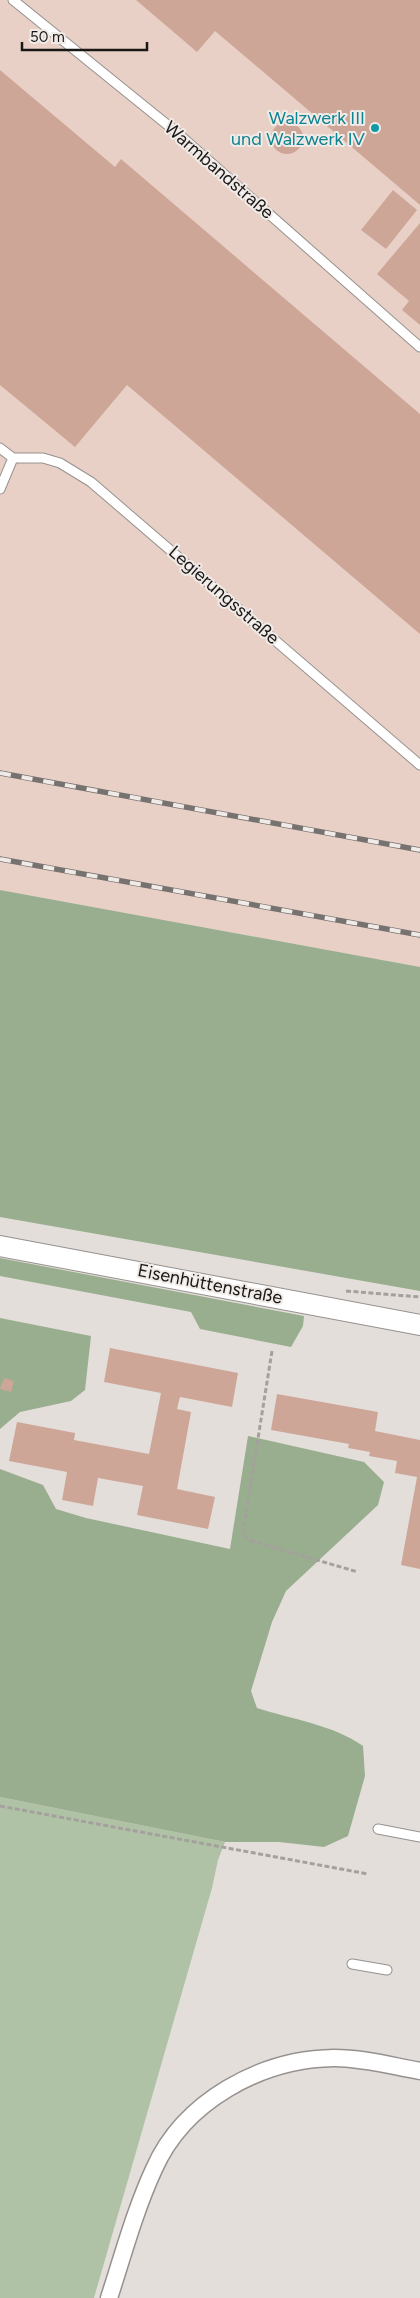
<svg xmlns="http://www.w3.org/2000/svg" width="420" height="2298" viewBox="0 0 420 2298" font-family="Figtree,sans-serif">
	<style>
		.industrial { fill: #e8d0c6 }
		.green { fill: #b0c2a6 }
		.forest { fill: #99ae8e }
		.building { fill: #cda697 }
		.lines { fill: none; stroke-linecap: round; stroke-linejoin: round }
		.service-casing { stroke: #96918e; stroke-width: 11 }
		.minor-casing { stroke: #96918e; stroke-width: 19 }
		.tertiary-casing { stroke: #96918e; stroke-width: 22 }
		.path { stroke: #a4a09d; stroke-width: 3; stroke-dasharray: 5 2.5; stroke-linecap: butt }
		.service { stroke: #fff; stroke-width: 9 }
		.minor { stroke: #fff; stroke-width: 16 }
		.tertiary { stroke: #fff; stroke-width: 20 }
		.rail-casing { stroke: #767270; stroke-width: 5.5 }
		.rail { stroke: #f1ebe8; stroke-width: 4; stroke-dasharray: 11; stroke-linecap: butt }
		.culture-dot { fill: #0f9aa8; stroke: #f1ebe8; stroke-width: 2 }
		.labels { text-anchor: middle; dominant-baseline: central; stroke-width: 4; stroke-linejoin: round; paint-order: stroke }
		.culture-label { font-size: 18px; fill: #0d838f; stroke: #f1ebe8; text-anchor: end }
		.street-label { font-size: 18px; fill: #1a1817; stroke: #f1ebe8 }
	</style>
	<rect width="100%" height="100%" fill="#e4dedb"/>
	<path class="industrial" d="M 0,0 L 420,0 L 420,967 L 0,890 Z"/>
	<path class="green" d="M 0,1797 L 225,1842 L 218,1860 L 212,1888 L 94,2298 L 0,2298 Z"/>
	<path class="forest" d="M 0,890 L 420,967 L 420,1291 L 0,1217 Z
		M 0,1258 L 304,1316 L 303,1326 L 291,1347 L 200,1329 L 191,1312 L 0,1276 Z
		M 0,1318 L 91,1336 L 85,1390 L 71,1401 L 20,1412 L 0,1429 Z
		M 248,1436 L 364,1462 L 384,1482 L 378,1505 L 286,1591 L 272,1622 L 251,1691 L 257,1708 C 291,1719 334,1725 363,1746 L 365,1776 L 348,1836 L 324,1847 L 279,1842 L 225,1842 L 0,1797 L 0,1469 L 43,1485 L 56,1509 L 86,1518 L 230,1549 Z"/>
	<path class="building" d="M 136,0 L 420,0 L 420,205 L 215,31 L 197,52 Z
		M 0,70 L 115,167 L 121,159 L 420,414 L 420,634 L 127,385 L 75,447 L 0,385 Z
		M271 138a16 16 0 1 1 32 0a16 16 0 1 1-32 0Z
		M 393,190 L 417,210 L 386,249 L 361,230 Z
		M 420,223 L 420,325 L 402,310 L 409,301 L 377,274 Z
		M 110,1348 L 238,1373 L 232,1407 L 180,1397 L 177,1409 L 191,1412 L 177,1489 L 215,1497 L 208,1529 L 137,1515 L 143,1486 L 98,1478 L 93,1506 L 62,1500 L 67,1472 L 9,1461 L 17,1422 L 75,1433 L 74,1440 L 149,1454 L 161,1393 L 104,1382 Z
		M 4,1378 L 14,1381 L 11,1392 L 0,1389 Z
		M 277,1394 L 378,1412 L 375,1431 L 420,1440 L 420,1569 L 401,1565 L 417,1477 L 395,1473 L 397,1461 L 369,1456 L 370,1452 L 348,1448 L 349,1444 L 271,1430 Z"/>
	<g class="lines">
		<defs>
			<path id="service" d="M 13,0 L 175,131 L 420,347
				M 0,448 L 13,458 L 43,458 L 60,463 L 91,482 L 420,765
				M 0,489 L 13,458
				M 378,1829 L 420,1837
				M 352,1964 L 387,1970"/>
			<path id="minor" d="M 109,2298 C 123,2255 135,2210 154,2169 C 184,2101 261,2059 334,2058 C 363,2058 392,2066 420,2071"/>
			<path id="tertiary" d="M 0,1246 L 420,1325"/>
		</defs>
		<use href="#service" class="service-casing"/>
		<use href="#minor" class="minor-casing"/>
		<use href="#tertiary" class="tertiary-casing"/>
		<path class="path" d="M 346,1291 L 420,1297
			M 272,1351 L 243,1532 L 248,1540 L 358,1572
			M 0,1806 L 368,1874"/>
		<use href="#service" class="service"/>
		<use href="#minor" class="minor"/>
		<use href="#tertiary" class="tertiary"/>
		<defs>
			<path id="rail" d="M 0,773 L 420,850
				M 0,859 L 420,935"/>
		</defs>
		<use href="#rail" class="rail-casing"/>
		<use href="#rail" class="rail"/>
	</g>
	<circle class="culture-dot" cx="375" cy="128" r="5"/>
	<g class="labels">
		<g class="culture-label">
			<text x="365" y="118">Walzwerk III<tspan x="365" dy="21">und Walzwerk IV</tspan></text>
		</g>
		<g class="street-label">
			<text transform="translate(219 170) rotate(41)">Warmbandstraße</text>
			<text transform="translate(224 595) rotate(41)">Legierungsstraße</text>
			<text transform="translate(210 1284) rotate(11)">Eisenhüttenstraße</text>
		</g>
	</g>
	<path d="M22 42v8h125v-8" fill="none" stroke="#1a1817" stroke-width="2.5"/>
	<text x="30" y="42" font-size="15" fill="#1a1817" stroke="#f1ebe8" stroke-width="4" paint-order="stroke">50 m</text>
</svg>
